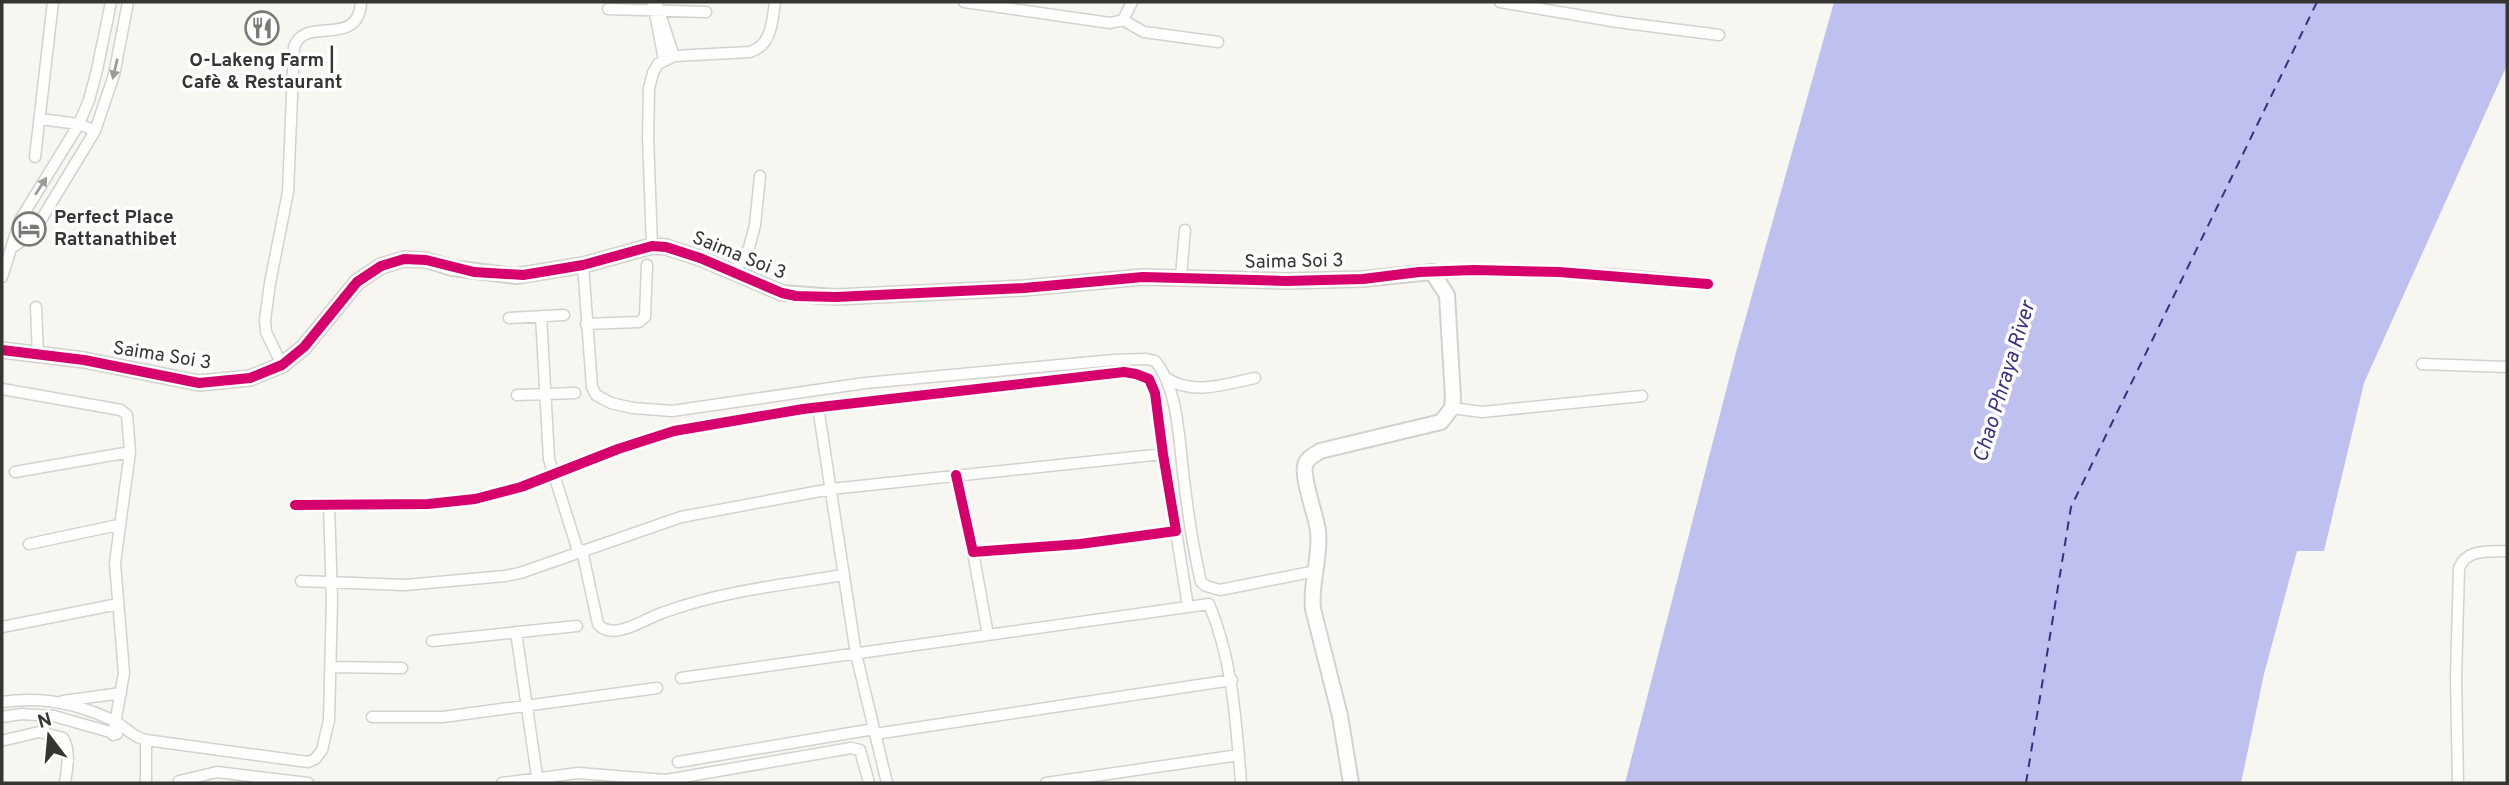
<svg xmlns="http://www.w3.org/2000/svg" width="2509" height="785" viewBox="0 0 2509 785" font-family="Overpass,sans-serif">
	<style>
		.water { fill: #bec0f0 }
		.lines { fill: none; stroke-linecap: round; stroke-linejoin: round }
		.ferry { stroke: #373082; stroke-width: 2; stroke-dasharray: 9 7; stroke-linecap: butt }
		.street-casing { stroke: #d3d2cf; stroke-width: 13 }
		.secondary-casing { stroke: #d3d2cf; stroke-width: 18 }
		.street { stroke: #fefefd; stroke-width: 10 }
		.secondary { stroke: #fefefd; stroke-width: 14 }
		.cycleway-casing { stroke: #fff; stroke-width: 15 }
		.cycleway { stroke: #d6006c; stroke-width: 10 }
		.oneway { fill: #9a9a98 }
		.labels { text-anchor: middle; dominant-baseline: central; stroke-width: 7; stroke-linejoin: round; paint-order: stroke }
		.poi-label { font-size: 19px; font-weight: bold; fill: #363532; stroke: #fff }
		.street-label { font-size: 19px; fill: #363532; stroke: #fff }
		.water-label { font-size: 21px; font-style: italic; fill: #373082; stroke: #fff }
	</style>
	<rect width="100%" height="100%" fill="#f7f6f1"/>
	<path class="water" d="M 1834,2 L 2507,2 L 2507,65 L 2364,383 L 2324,551 L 2297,551 L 2264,674 L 2241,783 L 1625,783 L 1735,356 Z"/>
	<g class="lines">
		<path class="ferry" d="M 2026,783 L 2071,507 L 2317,2"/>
		<defs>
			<path id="street" d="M 653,2 L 664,60
				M 964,2 L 1110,23 L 1123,20 L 1132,2
				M 1500,2 L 1618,22 L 1719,35
				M 657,5 L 674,56
				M 608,9 L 706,12
				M 1123,20 L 1144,32 L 1218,42
				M 40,119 L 79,124 L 95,131
				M 35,157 L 53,2
				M 652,246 L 648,137 L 649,88 L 653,73 L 658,64 L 674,56 L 750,52 C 772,45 772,22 775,2
				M 13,247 L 33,233 L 95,131 L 114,75 L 128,2
				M 583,265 L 592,387 L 596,395 L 611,403 L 633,408 L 672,411 L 865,383 L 1114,360 L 1147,359 L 1155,361 C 1179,389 1179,444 1184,480 C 1188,514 1193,548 1201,582 L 1206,586 L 1220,590 L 1316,571
				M 1432,272 C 1524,270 1617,271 1708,284
				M 734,273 L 749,248 L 755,225 L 760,176
				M 2,277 L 20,220 L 79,124 L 89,100 L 97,70 L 111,2
				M 1181,277 L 1185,230
				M 36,307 L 38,354
				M 541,316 L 549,459 L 578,551
				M 509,318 L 564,315
				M 586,324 L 639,322 L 645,317 L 647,265
				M 2422,364 L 2507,367
				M 282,365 L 266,332 L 265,320 L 270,283 L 288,192 L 294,47 C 306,14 358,50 361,2
				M 1166,378 C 1194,396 1225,384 1255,378
				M 2,389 L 121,410 L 127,415 L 130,452 L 115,563 L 124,673 L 113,735
				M 517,395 L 575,393
				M 818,407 L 856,654 L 887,783
				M 1452,408 L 1482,412 L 1642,396
				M 15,472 L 130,452
				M 295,505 L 428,504 L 475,499 L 521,487 L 618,449 L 674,431 L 803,409 L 1124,372 L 1136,374 L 1149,379 L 1155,393 L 1163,454 L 1176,531 L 1080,544 L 973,552 L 956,475
				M 1176,531 L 1188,607
				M 29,544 L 118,525
				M 582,550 L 598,624 C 613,642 644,619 662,613 C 721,591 782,585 844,575
				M 973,552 L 988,635
				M 301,581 L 405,585 L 505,576 L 520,573 L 681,517 L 831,489 L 1163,454
				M 2,627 L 118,604
				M 516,632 L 538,783
				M 432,641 L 577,626
				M 330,667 L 402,668
				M 681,678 L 1209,604 C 1233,661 1236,722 1241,783
				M 63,701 L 121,693
				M 2,702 C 41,696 78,703 114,721 C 126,727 132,737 146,740 L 308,762 L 315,759 L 322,750 L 329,720 L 332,599 L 329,505
				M 2,717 L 21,714 L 54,716 L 117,734
				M 372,717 L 443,717 L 657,688
				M 875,734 L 1232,680
				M 5,740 L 39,732 L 63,738 C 71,751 67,768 65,783
				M 146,740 L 146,783
				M 678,762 L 874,729
				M 179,781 L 217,772 L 308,783
				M 502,783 L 578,773 L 666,780 L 851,748 L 860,750 L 869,783
				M 1046,783 L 1239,755
				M 2458,783 L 2456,678 L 2459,568 C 2467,548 2489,552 2507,551"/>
			<path id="secondary" d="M 2,350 L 84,360 L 199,383 L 250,378 L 282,365 L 304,347 L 357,282 L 381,266 L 404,259 L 426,260 L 452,268 L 516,276 L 583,265 L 652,246 L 666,247 L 700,258 L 782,293 L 836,297 L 1024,288 L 1143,277 L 1286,281 L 1363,279 L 1432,272 L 1447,295 L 1453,398 L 1452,408 L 1441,422 L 1320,451 C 1314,455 1306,459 1305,466 C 1302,479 1316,515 1318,531 C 1321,558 1310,583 1313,609 L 1340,716 L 1351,783"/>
		</defs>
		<use href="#street" class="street-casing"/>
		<use href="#secondary" class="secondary-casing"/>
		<use href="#street" class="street"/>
		<use href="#secondary" class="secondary"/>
		<defs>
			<path id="cycleway" d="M 2,350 L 84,360 L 199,383 L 250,378 L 282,365 L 304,347 L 357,282 L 381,266 L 404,259 L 426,260 L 474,272 L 523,275 L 583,265 L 652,246 L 666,247 L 700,258 L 782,293 L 796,296 L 836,297 L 1024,288 L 1143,277 L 1286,281 L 1363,279 L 1419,272 L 1474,270 L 1559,272 L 1708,284
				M 295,505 L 428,504 L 475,499 L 521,487 L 618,449 L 674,431 L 803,409 L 1124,372 L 1136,374 L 1149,379 L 1155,393 L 1163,454 L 1176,531 L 1080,544 L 973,552 L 956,475"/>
		</defs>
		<use href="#cycleway" class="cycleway-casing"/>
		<use href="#cycleway" class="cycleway"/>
	</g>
	<defs><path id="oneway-solid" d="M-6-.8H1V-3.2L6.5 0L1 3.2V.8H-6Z" transform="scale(1.75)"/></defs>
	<g class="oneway">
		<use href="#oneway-solid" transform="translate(115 69) rotate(103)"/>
		<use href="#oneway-solid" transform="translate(41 186) rotate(-57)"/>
	</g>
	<defs>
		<symbol id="restaurant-ring" viewBox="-11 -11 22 22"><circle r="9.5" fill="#fff" stroke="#7a7975" stroke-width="1.5"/><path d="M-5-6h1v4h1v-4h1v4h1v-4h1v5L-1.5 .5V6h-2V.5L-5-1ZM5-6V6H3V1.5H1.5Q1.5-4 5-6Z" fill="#7a7975"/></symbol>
		<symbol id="hotel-ring" viewBox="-11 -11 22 22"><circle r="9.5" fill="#fff" stroke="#7a7975" stroke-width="1.5"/><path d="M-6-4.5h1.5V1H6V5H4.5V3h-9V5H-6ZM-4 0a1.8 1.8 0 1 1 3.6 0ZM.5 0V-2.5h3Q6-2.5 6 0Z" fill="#7a7975"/></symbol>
	</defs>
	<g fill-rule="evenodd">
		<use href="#restaurant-ring" x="243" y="9" width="38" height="38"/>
		<use href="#hotel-ring" x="10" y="210" width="38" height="38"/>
	</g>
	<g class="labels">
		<g class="poi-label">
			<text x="262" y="61">O-Lakeng Farm |<tspan x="262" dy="22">Cafè &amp; Restaurant</tspan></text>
			<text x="54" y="218" text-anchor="start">Perfect Place<tspan x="54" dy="22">Rattanathibet</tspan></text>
		</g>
		<g class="street-label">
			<text transform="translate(739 256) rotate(22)">Saima Soi 3</text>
			<text transform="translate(1294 262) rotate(-1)">Saima Soi 3</text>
			<text transform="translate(162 356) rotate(9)">Saima Soi 3</text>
		</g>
		<g class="water-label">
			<text transform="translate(2005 382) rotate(-73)">Chao Phraya River</text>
		</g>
	</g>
	<rect width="2509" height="785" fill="none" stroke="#363532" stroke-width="7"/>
	<g transform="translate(49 736) rotate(344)" stroke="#ffffff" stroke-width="5" paint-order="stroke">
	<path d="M0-5L12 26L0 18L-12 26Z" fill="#363532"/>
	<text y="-10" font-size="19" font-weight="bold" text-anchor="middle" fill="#363532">N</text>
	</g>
</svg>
